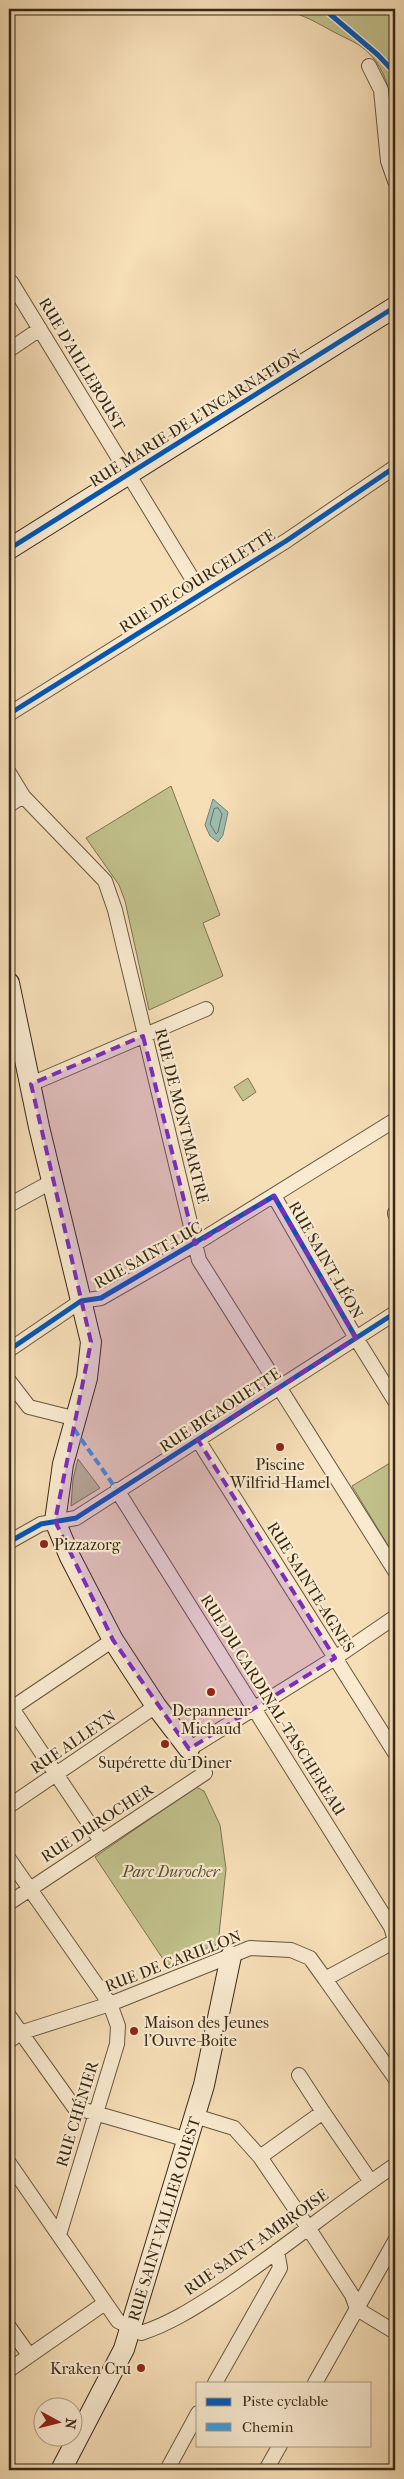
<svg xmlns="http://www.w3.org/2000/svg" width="404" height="2479" viewBox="0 0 404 2479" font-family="'IM FELL French Canon',serif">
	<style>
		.green { fill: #c1c08b; stroke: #7c7450 }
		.water { fill: #9dbcaf; stroke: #748172 }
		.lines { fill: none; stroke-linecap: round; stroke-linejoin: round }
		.shore { stroke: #6a7262; stroke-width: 1 }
		.street-casing { stroke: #67563e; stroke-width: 16 }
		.secondary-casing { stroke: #372816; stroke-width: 22 }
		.street { stroke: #f9ead0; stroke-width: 14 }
		.secondary { stroke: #f9ead0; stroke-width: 20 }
		.quiet { stroke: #3e9cdf; stroke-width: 4; stroke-dasharray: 8 4; stroke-linecap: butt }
		.cycleway-casing { stroke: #f9ead0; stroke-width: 8 }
		.cycleway { stroke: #0057b8; stroke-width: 5 }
		.marked { fill: #7b2cbf; fill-opacity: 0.2; stroke: #7b2cbf; stroke-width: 4; stroke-dasharray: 10 6; stroke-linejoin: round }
		.poi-dot { fill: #8f2418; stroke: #f9ead0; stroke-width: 2 }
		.labels { text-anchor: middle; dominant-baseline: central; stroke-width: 4.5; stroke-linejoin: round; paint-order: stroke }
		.street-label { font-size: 16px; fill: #372816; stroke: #f9ead0 }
		.poi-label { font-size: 16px; fill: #372816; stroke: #f9ead0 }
		.park-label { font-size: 16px; font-style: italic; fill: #5a4e33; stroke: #f9ead0 }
	</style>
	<rect width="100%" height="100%" fill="#f6deb7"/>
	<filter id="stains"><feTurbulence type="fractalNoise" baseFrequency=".004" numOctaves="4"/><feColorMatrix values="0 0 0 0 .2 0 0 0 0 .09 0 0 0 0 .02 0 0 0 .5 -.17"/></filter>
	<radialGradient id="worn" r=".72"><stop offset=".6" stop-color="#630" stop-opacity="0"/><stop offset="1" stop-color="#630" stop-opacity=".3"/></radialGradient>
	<path class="green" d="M 275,9 L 395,9 L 395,157 C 393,119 396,70 359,45 C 351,40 341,36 332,31 C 310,19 301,13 275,9 Z
		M 171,786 L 220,915 L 203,923 L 223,976 L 149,1010 L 125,901 L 119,885 L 86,838 Z
		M 248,1078 L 256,1092 L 243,1101 L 234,1087 Z
		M 78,1459 L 100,1488 L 71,1506 L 73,1479 Z
		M 395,1460 L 395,1557 L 352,1486 Z
		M 196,1787 L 204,1791 L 220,1825 L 226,1869 L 218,1944 L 167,1965 L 95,1857 Z"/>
	<path class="water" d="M 213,799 L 228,812 L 223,835 L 218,842 L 210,836 L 205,825 Z"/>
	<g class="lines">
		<path class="shore" d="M 218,808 L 222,814 L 218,832 L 216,834 L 210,824 L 214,809 Z"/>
		<defs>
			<path id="street" d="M 369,66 L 381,90 L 388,161 L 395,181
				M 11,282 L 201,593
				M 9,350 L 40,329
				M 9,714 L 286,541 L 395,467
				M 9,773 L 23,796 L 105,881 L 115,910 L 199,1260 L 395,1571
				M 9,805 L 23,796
				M 9,1054 L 23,1044
				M 31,1084 L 206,1009
				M 274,1196 L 356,1338 L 395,1401
				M 9,1205 L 53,1181
				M 395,1213 L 395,1214
				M 9,1350 L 81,1301 L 101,1298 L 195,1244 L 395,1120
				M 9,1381 L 29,1407 L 77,1419
				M 198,1440 L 395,1753
				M 117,1490 L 391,1927 L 395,1940
				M 9,1542 L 41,1524 L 76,1518 L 395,1313
				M 9,1704 L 101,1841
				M 9,1710 L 113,1640
				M 189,1749 L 335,1658 L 395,1617
				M 9,1806 L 156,1706
				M 9,1859 L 110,2004 L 118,2026 L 117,2044 L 59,2235
				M 9,1903 L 205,1773
				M 325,1979 L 395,2078
				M 9,2016 L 74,2107 L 188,2140
				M 9,2041 L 20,2033 L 110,2004 L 250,1948 L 291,1950 L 310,1958 L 325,1979 L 395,1941
				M 299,2075 L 323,2112
				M 195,2116 L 234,2128 L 260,2157 L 309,2229 L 352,2295 L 357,2309 L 395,2332
				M 260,2157 L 323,2112 L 371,2182
				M 9,2163 L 118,2321 L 141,2333 C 170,2324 197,2306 222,2290 C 281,2251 336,2205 395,2165
				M 9,2327 L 29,2355
				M 9,2370 L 105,2303
				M 215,2383 L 280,2268 L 277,2251
				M 315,2383 L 395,2241
				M 167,2470 L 198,2413
				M 266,2470 L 280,2445"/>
			<path id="secondary" d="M 9,549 L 395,307
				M 9,983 L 39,1127 L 91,1342 L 87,1378 L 63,1464 L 55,1521 L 70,1557 L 113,1640 L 156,1706 L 189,1749
				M 61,2470 L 124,2349 L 204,2085 L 231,1956"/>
		</defs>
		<use href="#street" class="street-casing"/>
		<use href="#secondary" class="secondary-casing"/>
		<use href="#street" class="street"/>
		<use href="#secondary" class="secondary"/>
		<path class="quiet" d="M 74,1429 L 117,1490"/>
		<defs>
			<path id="cycleway" d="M 324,9 L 378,55 L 395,73
				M 9,549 L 395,307
				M 9,714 L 286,541 L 395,467
				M 9,1350 L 81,1301 L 101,1298 L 274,1196 L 356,1338
				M 9,1542 L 41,1524 L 76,1518 L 395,1313"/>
		</defs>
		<use href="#cycleway" class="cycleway-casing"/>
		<use href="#cycleway" class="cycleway"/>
	</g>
	<path class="marked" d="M 143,1036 L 195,1244 L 274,1196 L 356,1338 L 198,1440 L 335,1658 L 189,1749 L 113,1640 L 55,1521 L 91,1342 L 31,1084 Z"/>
	<g class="poi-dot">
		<circle cx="280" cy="1447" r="5"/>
		<circle cx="44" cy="1544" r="5"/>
		<circle cx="211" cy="1692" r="5"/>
		<circle cx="165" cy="1744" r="5"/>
		<circle cx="134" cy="2031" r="5"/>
		<circle cx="141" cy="2368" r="5"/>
	</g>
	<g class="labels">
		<g class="street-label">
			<text transform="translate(82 364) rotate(59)">RUE D'AILLEBOUST</text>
			<text transform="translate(195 418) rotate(-32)">RUE MARIE-DE-L'INCARNATION</text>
			<text transform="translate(197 581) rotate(-32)">RUE DE COURCELETTE</text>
			<text transform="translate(182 1116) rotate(76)">RUE DE MONTMARTRE</text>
			<text transform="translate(148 1255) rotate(-29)">RUE SAINT-LUC</text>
			<text transform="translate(326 1260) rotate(60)">RUE SAINT-LÉON</text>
			<text transform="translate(220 1410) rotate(-33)">RUE BIGAOUETTE</text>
			<text transform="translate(311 1587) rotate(58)">RUE SAINTE-AGNES</text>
			<text transform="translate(273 1705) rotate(58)">RUE DU CARDINAL-TASCHEREAU</text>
			<text transform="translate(73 1742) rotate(-34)">RUE ALLEYN</text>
			<text transform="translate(97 1823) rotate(-33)">RUE DUROCHER</text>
			<text transform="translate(173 1961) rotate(-21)">RUE DE CARILLON</text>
			<text transform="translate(77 2114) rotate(-73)">RUE CHÉNIER</text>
			<text transform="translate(164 2219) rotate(-73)">RUE SAINT-VALLIER OUEST</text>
			<text transform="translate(256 2242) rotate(-35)">RUE SAINT-AMBROISE</text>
		</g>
		<g class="poi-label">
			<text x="280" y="1464">Piscine<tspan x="280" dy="18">Wilfrid-Hamel</tspan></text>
			<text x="54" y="1544" text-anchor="start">Pizzazorg</text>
			<text x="211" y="1710">Depanneur<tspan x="211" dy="18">Michaud</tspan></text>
			<text x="165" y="1762">Supérette du Diner</text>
			<text x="144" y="2022" text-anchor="start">Maison des Jeunes<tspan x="144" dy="18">l'Ouvre-Boite</tspan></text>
			<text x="131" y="2368" text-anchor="end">Kraken Cru</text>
		</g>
		<g class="park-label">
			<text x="171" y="1871">Parc Durocher</text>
		</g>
	</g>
	<rect width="404" height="2479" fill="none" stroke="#f6deb7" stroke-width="30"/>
	<rect x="10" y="10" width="384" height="2459" fill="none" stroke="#372816" stroke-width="2.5"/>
	<rect x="15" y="15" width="374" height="2449" fill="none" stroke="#372816"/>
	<rect x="196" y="2382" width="175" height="65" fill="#f9ead0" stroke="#ab9c86"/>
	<rect x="206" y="2398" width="25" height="8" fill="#0057b8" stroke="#ab9c86"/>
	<text x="242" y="2406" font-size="15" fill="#372816">Piste cyclable</text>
	<rect x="206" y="2423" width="25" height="8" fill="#3e9cdf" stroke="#ab9c86"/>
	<text x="242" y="2432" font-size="15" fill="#372816">Chemin</text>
	<g transform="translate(58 2422) rotate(97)"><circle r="24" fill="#f9ead0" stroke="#ab9c86"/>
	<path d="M0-4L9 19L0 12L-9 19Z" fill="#8f2418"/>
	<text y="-8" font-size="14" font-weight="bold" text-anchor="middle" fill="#372816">N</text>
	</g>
	<rect width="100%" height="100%" filter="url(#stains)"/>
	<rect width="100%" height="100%" fill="url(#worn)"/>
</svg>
